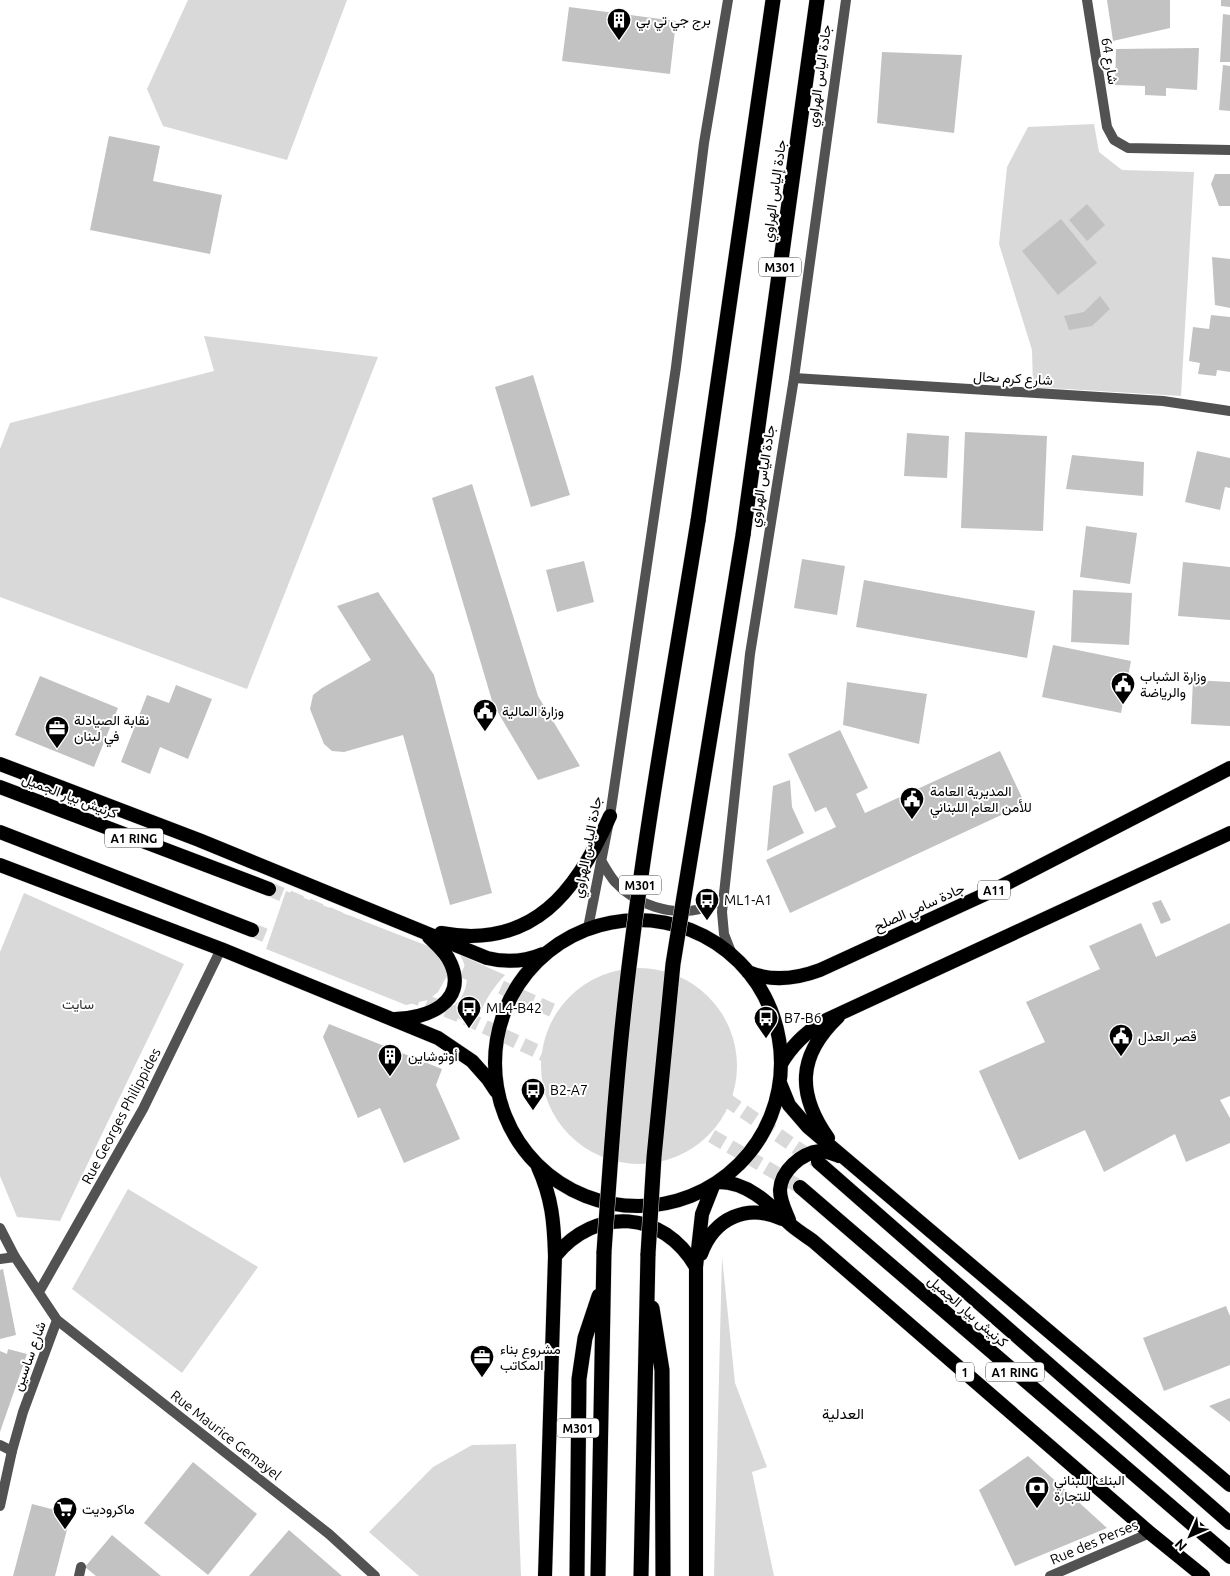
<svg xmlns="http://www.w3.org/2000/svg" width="1230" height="1576" viewBox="0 0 1230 1576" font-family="Ubuntu,Vazirmatn,sans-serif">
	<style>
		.green { fill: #d9d9d9 }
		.building { fill: #c2c2c2 }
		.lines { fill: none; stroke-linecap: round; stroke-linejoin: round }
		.trunk-tunnel { stroke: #d9d9d9; stroke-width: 14; stroke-dasharray: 14 7; stroke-linecap: butt }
		.trunk-casing { stroke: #dbdbdb; stroke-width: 15 }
		.motorway-casing { stroke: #dbdbdb; stroke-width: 16 }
		.pedestrian { stroke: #525252; stroke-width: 10 }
		.minor { stroke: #525252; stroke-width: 10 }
		.tertiary { stroke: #525252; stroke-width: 10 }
		.trunk { stroke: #000; stroke-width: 14 }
		.motorway { stroke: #000; stroke-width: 15 }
		.motorway-bridge-casing { stroke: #dbdbdb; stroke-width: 16; stroke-linecap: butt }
		.motorway-bridge { stroke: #000; stroke-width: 15 }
		.labels { text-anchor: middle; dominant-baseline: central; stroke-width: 4; stroke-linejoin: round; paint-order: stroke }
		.shield { fill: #fff; stroke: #4c4c4c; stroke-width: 1 }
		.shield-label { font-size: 12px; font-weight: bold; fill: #000 }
		.poi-label { font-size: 14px; fill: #000; stroke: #fff; text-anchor: start }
		.street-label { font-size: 14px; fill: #000; stroke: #fff }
		.park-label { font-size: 14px; fill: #303030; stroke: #fff }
		.neighbourhood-label { font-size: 15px; fill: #000; stroke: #fff }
	</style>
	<rect width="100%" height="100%" fill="#fff"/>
	<path class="green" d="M 188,0 L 347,0 L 287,160 L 163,126 L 147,89 Z
		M 1094,124 L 1099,152 L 1122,170 L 1194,172 L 1181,396 L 1033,387 L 1032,350 L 999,244 L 1007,167 L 1028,127 Z
		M 204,336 L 378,357 L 247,689 L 0,597 L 0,449 L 10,423 L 214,371 Z
		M 286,891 L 433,948 L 447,968 L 447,976 L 438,992 L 428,1000 L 406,1005 L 266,949 Z
		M 24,893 L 184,964 L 60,1221 L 17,1217 L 0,1176 L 0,952 Z
		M 460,955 L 505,975 C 491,990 480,1007 476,1027 L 445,1012 C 467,1000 473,977 460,955 Z
		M541 1066a98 98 0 1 1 196 0a98 98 0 1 1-196 0Z
		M 128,1189 L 258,1267 L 182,1373 L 72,1289 Z
		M 722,1257 L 735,1383 L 767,1467 L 752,1472 L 774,1576 L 714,1576 Z
		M 516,1444 L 521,1576 L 419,1576 L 369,1532 L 433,1467 L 472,1445 Z"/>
	<path class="building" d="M 1107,0 L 1170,0 L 1170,28 L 1113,41 Z
		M 1221,0 L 1230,0 L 1230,7 L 1221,6 Z
		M 569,7 L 676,21 L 670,74 L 562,61 Z
		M 1223,14 L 1230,15 L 1230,62 L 1220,62 Z
		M 1199,48 L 1197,90 L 1166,88 L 1166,96 L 1145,95 L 1145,86 L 1115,85 L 1116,49 Z
		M 882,52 L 962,55 L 954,133 L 877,123 Z
		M 1223,65 L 1230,66 L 1230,111 L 1219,110 Z
		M 109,136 L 160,146 L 153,181 L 222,195 L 210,254 L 90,230 Z
		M 1215,174 L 1230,174 L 1230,206 L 1219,206 L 1211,184 Z
		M 1087,204 L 1105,225 L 1087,241 L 1069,220 Z
		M 1061,219 L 1097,263 L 1058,295 L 1022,251 Z
		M 1212,257 L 1230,259 L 1230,308 L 1215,305 Z
		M 1100,296 L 1110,309 L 1092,326 L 1069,330 L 1064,316 L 1084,312 Z
		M 1211,315 L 1230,317 L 1230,372 L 1217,370 L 1216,376 L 1198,374 L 1200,363 L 1189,361 L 1193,327 L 1209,329 Z
		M 533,375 L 570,495 L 531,507 L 495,387 Z
		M 965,432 L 1047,436 L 1043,531 L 961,528 Z
		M 907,433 L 949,436 L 947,478 L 904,476 Z
		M 1197,451 L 1230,458 L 1230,488 L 1225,487 L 1220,510 L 1185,502 Z
		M 1072,455 L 1144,462 L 1143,496 L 1066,489 Z
		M 472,484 L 538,696 L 580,766 L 538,780 L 493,704 L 432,498 Z
		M 1086,526 L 1137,533 L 1130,584 L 1080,577 Z
		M 802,559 L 845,566 L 837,615 L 794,608 Z
		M 584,561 L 594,602 L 557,612 L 546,570 Z
		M 1183,562 L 1230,567 L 1230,620 L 1178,616 Z
		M 864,580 L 1035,611 L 1027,658 L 856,627 Z
		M 1073,590 L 1132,593 L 1129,645 L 1071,642 Z
		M 378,592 L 434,675 L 492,893 L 450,905 L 403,735 L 344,752 L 332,751 L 324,744 L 310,709 L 313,695 L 322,688 L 371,660 L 337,606 Z
		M 1053,645 L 1131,661 L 1121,713 L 1042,697 Z
		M 40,676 L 118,708 L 94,767 L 15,735 Z
		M 1193,680 L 1230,682 L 1230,726 L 1191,724 Z
		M 847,682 L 927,694 L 919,744 L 843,725 Z
		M 176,685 L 212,699 L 188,759 L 160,747 L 150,774 L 121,762 L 147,695 L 169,703 Z
		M 840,730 L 868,788 L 856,794 L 865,813 L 1000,751 L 1025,804 L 790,913 L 766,860 L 836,827 L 826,807 L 815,812 L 788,754 Z
		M 790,780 L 792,807 L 804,833 L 767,851 L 773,786 Z
		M 1161,900 L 1171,920 L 1161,924 L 1152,903 Z
		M 1141,923 L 1156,957 L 1230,923 L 1230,1096 L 1220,1100 L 1230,1118 L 1230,1143 L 1186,1162 L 1175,1134 L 1104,1172 L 1085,1130 L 1019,1160 L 979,1071 L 1045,1042 L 1026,1002 L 1100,969 L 1089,946 Z
		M 329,1024 L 442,1069 L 436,1085 L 460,1139 L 404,1163 L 380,1108 L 358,1118 L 323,1037 Z
		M 3,1269 L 16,1335 L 0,1339 L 0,1270 Z
		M 1226,1306 L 1230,1316 L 1230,1365 L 1164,1391 L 1143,1338 Z
		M 8,1349 L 27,1354 L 0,1432 L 0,1351 L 7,1354 Z
		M 1230,1398 L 1230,1422 L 1209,1406 Z
		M 1028,1456 L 1107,1528 L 1015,1566 L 979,1490 Z
		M 193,1462 L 257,1514 L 208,1575 L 144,1523 Z
		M 32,1504 L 71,1514 L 55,1576 L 13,1576 Z
		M 289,1530 L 342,1576 L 249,1576 Z
		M 112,1535 L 161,1576 L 96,1576 L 85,1567 Z"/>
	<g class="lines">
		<path class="trunk-tunnel" d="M 269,889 L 485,980 L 645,1052 L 705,1085 L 816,1161
			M 252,930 L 468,1019 L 637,1098 L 689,1123 L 800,1187"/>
		<defs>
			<path id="trunk" d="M 0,764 L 199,840 L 487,958 C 507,963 524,962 543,954
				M 0,787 L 269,889
				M 0,832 L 252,930
				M 0,865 L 221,949 L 438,1038 L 472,1061 L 488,1079 L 496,1091
				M495 1063a143 143 0 1 1 286 0a143 143 0 1 1-286 0Z
				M 441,933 C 533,950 577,891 610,816
				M 748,972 C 772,982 796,979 820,970 L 990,892 L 1230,768
				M 395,1019 C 425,1019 468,1003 451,964 C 447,953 437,945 429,937
				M 781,1064 C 792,1045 806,1032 824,1021 L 1230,833
				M 780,1083 L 789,1105 L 808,1127 L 1230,1485
				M 828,1138 C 797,1094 797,1056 838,1017
				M 818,1162 L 1230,1523
				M 538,1167 C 552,1198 554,1222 555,1256 L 545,1576
				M 719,1182 C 749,1182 771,1206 791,1225 C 798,1231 806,1236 813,1241 L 1150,1533 L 1203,1576
				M 800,1187 L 1230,1557
				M 789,1220 C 785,1210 780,1201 780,1190 C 781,1171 801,1153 820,1151 C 826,1151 833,1154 839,1156
				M 701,1254 C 714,1218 747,1203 782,1219
				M 555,1256 C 596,1206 663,1210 696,1267
				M 696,1576 L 696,1267 L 702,1214 L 713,1186"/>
			<path id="motorway" d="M 698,521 L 773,0
				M 743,535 L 817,0
				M 652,1308 L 662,1370 L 663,1576
				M 577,1576 L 579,1379 L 585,1338 L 599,1296
				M 598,1576 L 604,1252
				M 641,1576 L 648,1254"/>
		</defs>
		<use href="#trunk" class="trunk-casing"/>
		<use href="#motorway" class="motorway-casing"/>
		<path class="pedestrian" d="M 79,1576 L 81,1567"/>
		<path class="minor" d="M 1087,0 L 1107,127 L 1114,140 L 1128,148 L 1230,150
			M 794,378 L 1163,401 L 1230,411
			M 0,1259 L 15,1257
			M 0,1445 L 12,1451"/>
		<path class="tertiary" d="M 602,862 C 606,869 610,876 615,882 C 636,905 671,916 701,909 C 709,907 716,903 723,900
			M 588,928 L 610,816 L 676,367 L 704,143 L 728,0
			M 733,957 L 724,934 L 722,912 L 750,654 L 794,378 L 846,0
			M 0,1228 L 15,1257 L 57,1320 L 329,1534 L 375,1576
			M 39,1292 L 143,1109 L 221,949
			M 0,1506 L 12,1451 L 23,1412 L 57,1320
			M 1050,1576 L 1150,1533"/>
		<use href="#trunk" class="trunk"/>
		<use href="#motorway" class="motorway"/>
		<defs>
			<path id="motorway-bridge" d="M 604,1252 C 611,1151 618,1051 631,951 C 649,807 675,664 698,521
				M 648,1254 L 654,1157 L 673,964 L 743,535"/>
		</defs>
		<use href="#motorway-bridge" class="motorway-bridge-casing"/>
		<use href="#motorway-bridge" class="motorway-bridge"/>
	</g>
	<defs>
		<symbol id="building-pin" viewBox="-11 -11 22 30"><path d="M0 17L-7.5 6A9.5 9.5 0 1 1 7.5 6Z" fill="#000" stroke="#fff"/><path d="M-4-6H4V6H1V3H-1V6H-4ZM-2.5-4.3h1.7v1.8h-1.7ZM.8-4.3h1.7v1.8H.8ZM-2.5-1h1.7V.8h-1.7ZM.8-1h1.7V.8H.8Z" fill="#fff"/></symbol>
		<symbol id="civic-pin" viewBox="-11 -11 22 30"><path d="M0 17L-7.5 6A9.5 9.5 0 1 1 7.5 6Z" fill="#000" stroke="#fff"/><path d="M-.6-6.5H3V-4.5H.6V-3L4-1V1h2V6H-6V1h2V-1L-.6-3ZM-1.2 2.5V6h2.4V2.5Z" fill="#fff"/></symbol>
		<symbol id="office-pin" viewBox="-11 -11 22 30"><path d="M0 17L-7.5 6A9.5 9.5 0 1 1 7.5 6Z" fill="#000" stroke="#fff"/><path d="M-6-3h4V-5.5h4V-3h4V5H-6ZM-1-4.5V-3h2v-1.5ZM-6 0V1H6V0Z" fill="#fff"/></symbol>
		<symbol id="bus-pin" viewBox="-11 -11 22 30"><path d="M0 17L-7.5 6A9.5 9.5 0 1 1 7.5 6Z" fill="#000" stroke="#fff"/><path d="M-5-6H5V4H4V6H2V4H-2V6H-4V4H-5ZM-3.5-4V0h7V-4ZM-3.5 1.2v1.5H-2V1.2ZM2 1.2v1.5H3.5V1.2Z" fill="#fff"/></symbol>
		<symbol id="bank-pin" viewBox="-11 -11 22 30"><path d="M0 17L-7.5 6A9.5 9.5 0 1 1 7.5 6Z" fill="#000" stroke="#fff"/><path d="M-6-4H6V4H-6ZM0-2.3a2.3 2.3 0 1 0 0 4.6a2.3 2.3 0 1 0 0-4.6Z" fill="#fff"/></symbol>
		<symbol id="supermarket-pin" viewBox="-11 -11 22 30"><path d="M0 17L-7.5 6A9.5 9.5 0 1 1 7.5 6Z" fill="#000" stroke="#fff"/><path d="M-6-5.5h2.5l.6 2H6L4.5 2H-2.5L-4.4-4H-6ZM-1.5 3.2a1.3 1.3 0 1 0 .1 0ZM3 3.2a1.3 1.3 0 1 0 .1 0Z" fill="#fff"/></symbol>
	</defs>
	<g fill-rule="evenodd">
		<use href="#building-pin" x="605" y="6" width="28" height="38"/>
		<use href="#civic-pin" x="1109" y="670" width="28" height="38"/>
		<use href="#civic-pin" x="471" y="697" width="28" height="38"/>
		<use href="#office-pin" x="43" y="714" width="28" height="38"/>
		<use href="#civic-pin" x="898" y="785" width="28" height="38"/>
		<use href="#bus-pin" x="693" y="886" width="28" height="38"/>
		<use href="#bus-pin" x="455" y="994" width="28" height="38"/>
		<use href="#bus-pin" x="752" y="1004" width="28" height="38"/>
		<use href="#civic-pin" x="1107" y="1022" width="28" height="38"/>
		<use href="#building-pin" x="376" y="1042" width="28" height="38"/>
		<use href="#bus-pin" x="519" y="1076" width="28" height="38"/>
		<use href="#office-pin" x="468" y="1343" width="28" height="38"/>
		<use href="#bank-pin" x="1023" y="1474" width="28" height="38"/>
		<use href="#supermarket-pin" x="51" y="1495" width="28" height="38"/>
	</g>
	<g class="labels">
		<g class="shield">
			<rect x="759" y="257.5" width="42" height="19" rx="4"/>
			<rect x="105" y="828.5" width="58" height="19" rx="4"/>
			<rect x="619" y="875.5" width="42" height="19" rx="4"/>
			<rect x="978" y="880.5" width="32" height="19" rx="4"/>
			<rect x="956" y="1362.5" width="18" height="19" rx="4"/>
			<rect x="986" y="1362.5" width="58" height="19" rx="4"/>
			<rect x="557" y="1418.5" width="42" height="19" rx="4"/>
		</g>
		<g class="shield-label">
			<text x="780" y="267">M301</text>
			<text x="134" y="838">A1 RING</text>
			<text x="640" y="885">M301</text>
			<text x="994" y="890">A11</text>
			<text x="965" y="1372">1</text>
			<text x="1015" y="1372">A1 RING</text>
			<text x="578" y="1428">M301</text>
		</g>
		<g class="poi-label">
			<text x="636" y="20">برج جي تي بي</text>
			<text x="1140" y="676">وزارة الشباب<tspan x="1140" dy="16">والرياضة</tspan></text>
			<text x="502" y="711">وزارة المالية</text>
			<text x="74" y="720">نقابة الصيادلة<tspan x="74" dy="16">في لبنان</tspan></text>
			<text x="930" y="791">المديرية العامة<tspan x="930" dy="16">للأمن العام اللبناني</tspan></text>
			<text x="724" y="900">ML1-A1</text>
			<text x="486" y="1008">ML4-B42</text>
			<text x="784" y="1018">B7-B6</text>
			<text x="1138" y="1036">قصر العدل</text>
			<text x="408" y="1056">أوتوشاين</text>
			<text x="550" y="1090">B2-A7</text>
			<text x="500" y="1349">مشروع بناء<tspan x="500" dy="16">المكاتب</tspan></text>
			<text x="1054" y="1480">البنك اللبناني<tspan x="1054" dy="16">للتجارة</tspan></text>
			<text x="82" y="1509">ماكروديت</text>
		</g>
		<g class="street-label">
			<text transform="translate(1110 61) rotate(81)">شارع 64</text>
			<text transform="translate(819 76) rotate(-82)">جادة الياس الهراوي</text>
			<text transform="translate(774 191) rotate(-82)">جادة إلياس الهراوي</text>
			<text transform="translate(1013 378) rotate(3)">شارع كرم ىحال</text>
			<text transform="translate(762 476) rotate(-81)">جادة الياس الهراوي</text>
			<text transform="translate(70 796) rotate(21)">كرنيش بيار الجميل</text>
			<text transform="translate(587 847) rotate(-79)">جادة الياس الهراوي</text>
			<text transform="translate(919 907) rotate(-24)">جادة سامي الصلح</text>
			<text transform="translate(121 1116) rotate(-62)">Rue Georges Philippides</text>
			<text transform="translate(968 1311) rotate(41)">كرنيش بيار الجميل</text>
			<text transform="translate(29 1356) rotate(-70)">شارع ساسين</text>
			<text transform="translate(226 1435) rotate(38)">Rue Maurice Gemayel</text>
			<text transform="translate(1094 1542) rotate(-23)">Rue des Perses</text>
		</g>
		<g class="park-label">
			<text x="78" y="1004">سايت</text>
		</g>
		<g class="neighbourhood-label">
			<text x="843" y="1413">العدلية</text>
		</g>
	</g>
	<g transform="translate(1190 1536) rotate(225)" stroke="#ffffff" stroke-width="4" paint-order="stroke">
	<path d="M0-4L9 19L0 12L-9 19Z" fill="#000000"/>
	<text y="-8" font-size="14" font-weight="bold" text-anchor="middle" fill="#000000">N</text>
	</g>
</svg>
